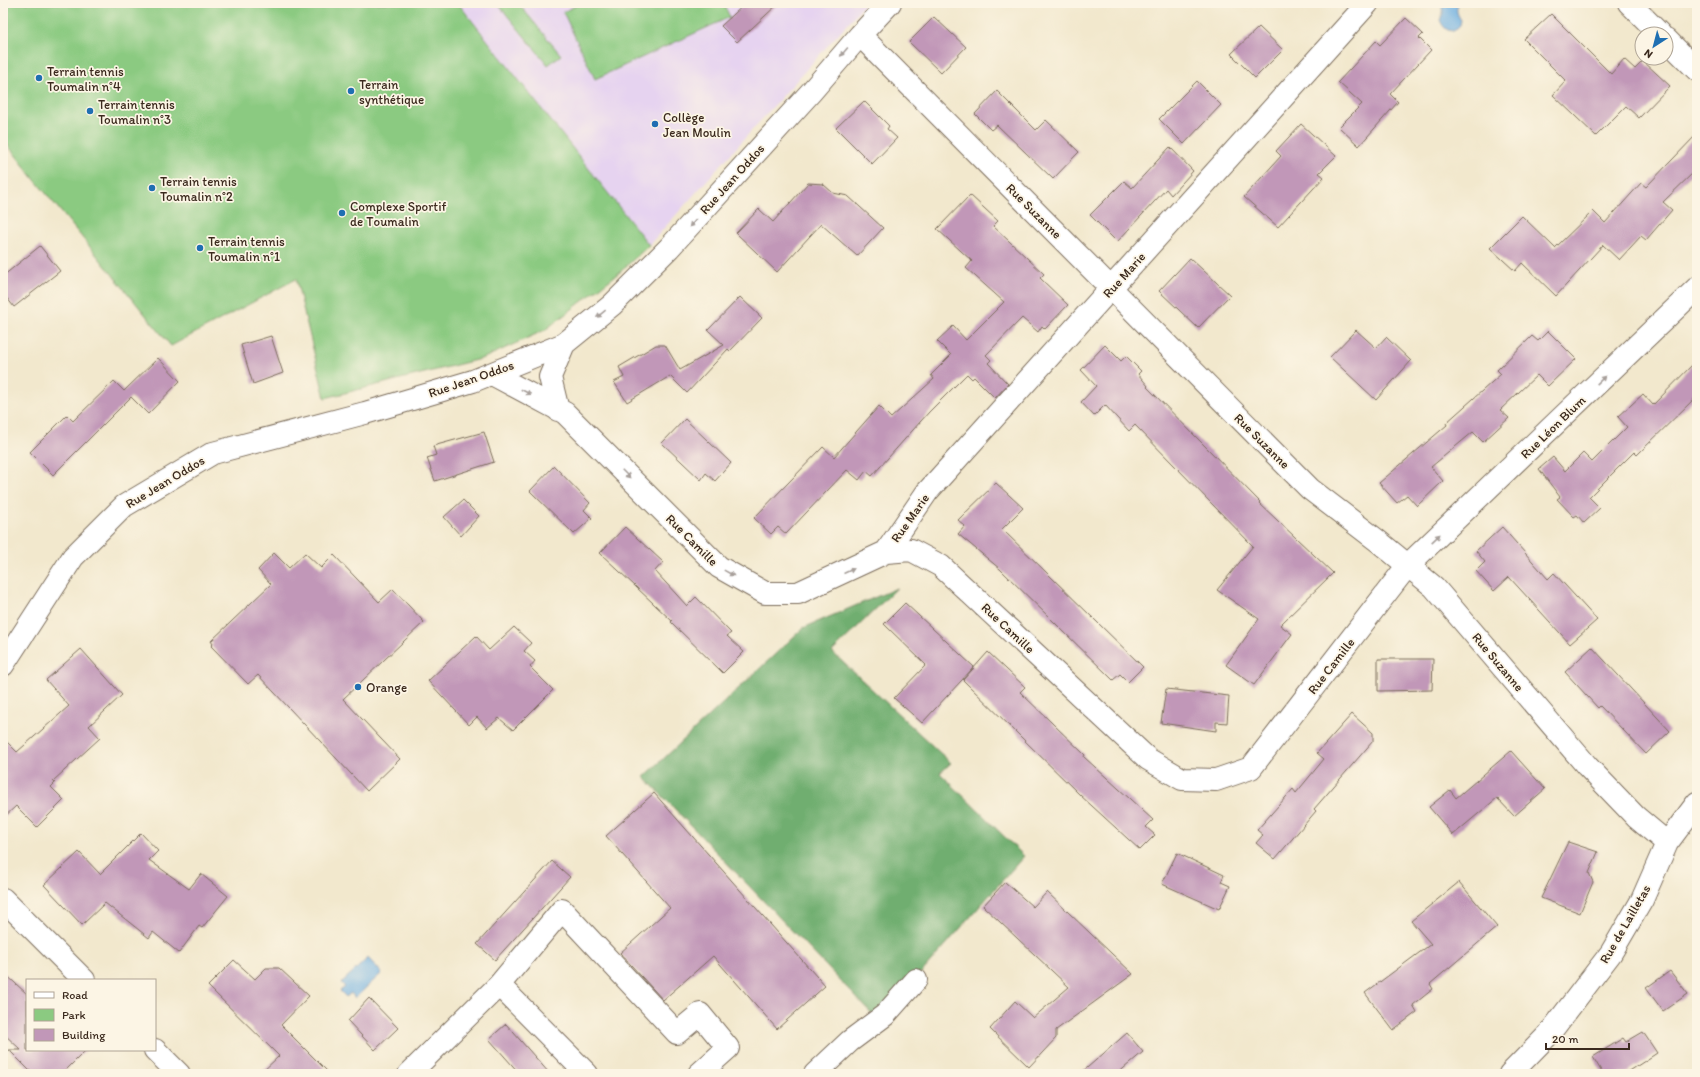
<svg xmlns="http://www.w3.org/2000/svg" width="1700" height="1077" viewBox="0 0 1700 1077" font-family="Itim,sans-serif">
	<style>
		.built { fill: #e6d3f0 }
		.green { fill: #8bca81; stroke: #637a50 }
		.forest { fill: #70ae6f; stroke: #566c46 }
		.water { fill: #6caee1; stroke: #546c80 }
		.building { fill: #c197b8 }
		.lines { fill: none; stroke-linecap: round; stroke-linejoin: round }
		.minor-casing { stroke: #7b6c5b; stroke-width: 24 }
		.minor { stroke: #fff; stroke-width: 22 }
		.oneway { fill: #a79f9a }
		.poi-dot { fill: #1f6fb2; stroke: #fcf5e5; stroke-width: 1.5 }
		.labels { text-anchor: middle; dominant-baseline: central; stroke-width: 3.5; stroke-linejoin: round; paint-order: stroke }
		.poi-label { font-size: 13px; fill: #3b2a1e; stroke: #fcf5e5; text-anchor: start }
		.street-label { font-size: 13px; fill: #3b2a1e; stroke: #fcf5e5 }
	</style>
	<rect width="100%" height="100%" fill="#fcf5e5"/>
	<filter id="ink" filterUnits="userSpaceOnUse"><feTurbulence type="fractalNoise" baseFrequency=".025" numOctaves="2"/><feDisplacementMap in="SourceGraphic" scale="8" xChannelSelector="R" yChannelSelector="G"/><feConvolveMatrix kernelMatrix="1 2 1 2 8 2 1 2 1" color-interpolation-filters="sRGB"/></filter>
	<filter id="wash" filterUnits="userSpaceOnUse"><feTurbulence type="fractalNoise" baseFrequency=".012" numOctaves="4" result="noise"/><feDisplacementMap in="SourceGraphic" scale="16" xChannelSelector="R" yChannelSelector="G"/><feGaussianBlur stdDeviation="0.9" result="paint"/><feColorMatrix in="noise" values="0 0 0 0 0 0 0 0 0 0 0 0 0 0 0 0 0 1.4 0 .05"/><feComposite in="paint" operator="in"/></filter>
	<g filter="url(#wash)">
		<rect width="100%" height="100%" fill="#f2e8cd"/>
		<path class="built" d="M 458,3 L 866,3 L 649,245 Z"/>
		<path class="green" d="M 3,3 L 458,3 L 649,245 L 620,272 L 545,330 L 484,358 L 325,398 L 296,279 L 171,346 L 35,180 L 3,139 Z
			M 497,3 L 518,3 L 561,55 L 548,65 Z
			M 581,3 L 723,3 L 730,17 L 595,79 L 563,12 Z"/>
		<path class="forest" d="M 897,588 L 832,652 L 951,763 L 940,773 L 1024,856 L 879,1021 L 644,777 L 803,628 Z"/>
		<path class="water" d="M 1443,3 L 1459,3 C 1455,9 1457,14 1461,20 L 1460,25 L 1454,31 C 1446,31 1443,27 1440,20 L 1443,13 Z
			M 368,958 L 382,973 L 355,998 L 351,993 L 346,997 L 340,991 L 345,987 L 341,983 Z"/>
		<g id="blocks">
			<path class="building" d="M 746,3 L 779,3 L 737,42 L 721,26 Z
				M 1551,14 L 1611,74 L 1624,59 L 1635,69 L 1643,61 L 1670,86 L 1639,118 L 1626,106 L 1596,136 L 1553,95 L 1566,81 L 1524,39 Z
				M 934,17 L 966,47 L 941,73 L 909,42 Z
				M 1406,18 L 1423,34 L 1419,38 L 1431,50 L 1390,94 L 1398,102 L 1359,146 L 1339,127 L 1362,104 L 1338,82 L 1376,41 L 1380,45 Z
				M 1259,27 L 1283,50 L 1255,78 L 1231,54 Z
				M 1197,81 L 1221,105 L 1184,144 L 1159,119 Z
				M 997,91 L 1036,130 L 1046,120 L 1079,152 L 1053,179 L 997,125 L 991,130 L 975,114 Z
				M 864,101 L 889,126 L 887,129 L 897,138 L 872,164 L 836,128 Z
				M 1301,124 L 1336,156 L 1319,173 L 1324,177 L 1278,227 L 1244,197 L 1281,156 L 1276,151 Z
				M 1697,134 L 1697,169 L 1663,202 L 1672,210 L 1646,240 L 1641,236 L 1619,260 L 1603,245 L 1556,296 L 1522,263 L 1515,271 L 1490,248 L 1522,216 L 1555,248 L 1593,211 L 1605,223 L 1641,183 L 1646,187 Z
				M 1170,147 L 1193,171 L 1171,195 L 1166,189 L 1117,242 L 1090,215 L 1124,181 L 1132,188 Z
				M 808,183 L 823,184 L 833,193 L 848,196 L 883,228 L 857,256 L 821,224 L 777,272 L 736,233 L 759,209 L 773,222 Z
				M 970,195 L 998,221 L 993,226 L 1044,274 L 1040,278 L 1068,305 L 1045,329 L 1042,326 L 1038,332 L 1022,318 L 986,355 L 991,360 L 988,363 L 1008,384 L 995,398 L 974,377 L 972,379 L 967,374 L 929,412 L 872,476 L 866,471 L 859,480 L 847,470 L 786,534 L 778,527 L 771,534 L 754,518 L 823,447 L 834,457 L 879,406 L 891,418 L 934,379 L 931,375 L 951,355 L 937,341 L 953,326 L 966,340 L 1004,302 L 966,268 L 972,261 L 937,229 Z
				M 40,246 L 60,271 L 14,307 L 3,293 L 3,276 Z
				M 1190,258 L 1230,295 L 1198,328 L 1159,291 Z
				M 740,297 L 762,318 L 730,351 L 728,349 L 687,393 L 670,376 L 627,402 L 614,382 L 624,377 L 619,367 L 656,345 L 665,345 L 680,370 L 724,345 L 708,330 Z
				M 1356,330 L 1376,348 L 1386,337 L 1411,361 L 1376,400 L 1330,357 Z
				M 1548,331 L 1576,359 L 1548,386 L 1537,375 L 1500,410 L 1509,418 L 1483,442 L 1473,432 L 1431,467 L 1443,481 L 1417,506 L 1407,495 L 1397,503 L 1379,483 L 1447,425 L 1446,423 L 1501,374 L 1497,370 L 1532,336 L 1538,341 Z
				M 271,336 L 283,373 L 253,384 L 241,345 Z
				M 1105,345 L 1121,361 L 1126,356 L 1141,371 L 1138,374 L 1148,386 L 1147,387 L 1260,502 L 1259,503 L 1333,573 L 1280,625 L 1292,634 L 1254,685 L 1226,665 L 1259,619 L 1217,590 L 1253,546 L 1135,425 L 1129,431 L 1105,405 L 1094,416 L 1081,402 L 1096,386 L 1081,370 Z
				M 158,358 L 180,381 L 148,414 L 131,397 L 53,475 L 30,452 L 67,415 L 73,421 L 114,381 L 124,391 Z
				M 1697,360 L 1697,396 L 1637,455 L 1634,452 L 1589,497 L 1600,508 L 1584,523 L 1577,515 L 1574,517 L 1557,499 L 1560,497 L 1539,469 L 1553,457 L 1565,471 L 1583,453 L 1592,462 L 1627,427 L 1618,417 L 1643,394 L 1653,405 Z
				M 685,419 L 731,463 L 715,481 L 706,473 L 701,480 L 662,443 Z
				M 484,432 L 494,462 L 435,481 L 427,458 L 436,455 L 433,446 Z
				M 554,466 L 590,503 L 584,510 L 592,518 L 574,534 L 530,491 Z
				M 996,483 L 1023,508 L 1002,529 L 1143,667 L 1128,682 L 1120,674 L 1113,680 L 1000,569 L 958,534 L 965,526 L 958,520 Z
				M 463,500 L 479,516 L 461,536 L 444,517 Z
				M 625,527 L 663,562 L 655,571 L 687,606 L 696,597 L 731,633 L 727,636 L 744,652 L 723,673 L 671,622 L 672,621 L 600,553 Z
				M 1502,527 L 1548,579 L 1554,573 L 1597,620 L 1570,644 L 1509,577 L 1494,591 L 1476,571 L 1485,562 L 1476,551 Z
				M 274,553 L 289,568 L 305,553 L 321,568 L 334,555 L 379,602 L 393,589 L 424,622 L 343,699 L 400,759 L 367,791 L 258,675 L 248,684 L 211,646 L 213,644 L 211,641 L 271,584 L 258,570 Z
				M 905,603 L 974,667 L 922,723 L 894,698 L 926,665 L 884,624 Z
				M 514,627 L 531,643 L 524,651 L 535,661 L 530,667 L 553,690 L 513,730 L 499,718 L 487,728 L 477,717 L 469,725 L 428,681 L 476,636 L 489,650 Z
				M 1592,647 L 1670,731 L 1646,754 L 1600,706 L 1598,708 L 1565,672 Z
				M 81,649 L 122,695 L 89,726 L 100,738 L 53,781 L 55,783 L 51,787 L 64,800 L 37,827 L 16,806 L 3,818 L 3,738 L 17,752 L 69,706 L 46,680 Z
				M 988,652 L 1025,687 L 1020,692 L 1085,755 L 1084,757 L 1153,820 L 1146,827 L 1155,835 L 1140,850 L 1080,795 L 963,680 Z
				M 1378,659 L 1433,659 L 1432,690 L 1378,691 Z
				M 1166,689 L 1229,696 L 1227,723 L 1216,722 L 1216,731 L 1161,723 Z
				M 1352,714 L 1373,733 L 1373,741 L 1314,809 L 1316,811 L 1275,859 L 1256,843 L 1263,835 L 1257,830 L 1293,789 L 1296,793 L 1324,759 L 1317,753 Z
				M 1511,751 L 1545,789 L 1514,816 L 1497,798 L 1453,835 L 1429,807 L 1450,790 L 1456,798 Z
				M 654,793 L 825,986 L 777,1029 L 713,956 L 663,1000 L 620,953 L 670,908 L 606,836 Z
				M 141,833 L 158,851 L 149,860 L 189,889 L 201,874 L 228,896 L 202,928 L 199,926 L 179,953 L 153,932 L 149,938 L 105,903 L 82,925 L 44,885 L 79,852 L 100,874 Z
				M 1568,842 L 1598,852 L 1589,873 L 1593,882 L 1580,913 L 1541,898 Z
				M 1177,853 L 1224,875 L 1221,882 L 1230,886 L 1219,909 L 1162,884 Z
				M 552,861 L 570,877 L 495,960 L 477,944 Z
				M 1005,882 L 1033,907 L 1047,892 L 1133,974 L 1056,1030 L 1056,1038 L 1029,1067 L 990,1029 L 1015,1001 L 1033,1018 L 1069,987 L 983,906 Z
				M 1459,882 L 1497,927 L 1430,984 L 1433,989 L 1413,1005 L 1417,1012 L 1393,1030 L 1365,993 L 1431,944 L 1411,921 Z
				M 234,960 L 255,979 L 266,968 L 279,968 L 309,996 L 281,1025 L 330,1074 L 260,1074 L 279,1056 L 208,986 Z
				M 1670,971 L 1688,994 L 1663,1011 L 1646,988 Z
				M 3,972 L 27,994 L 27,1050 L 86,1050 L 62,1074 L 33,1074 L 9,1050 L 21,1050 L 3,1033 Z
				M 369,998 L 398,1028 L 375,1050 L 348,1021 Z
				M 506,1024 L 550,1074 L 520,1074 L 489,1039 Z
				M 1643,1032 L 1657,1053 L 1625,1074 L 1603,1074 L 1593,1057 L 1623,1038 L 1626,1042 Z
				M 1127,1033 L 1143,1052 L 1117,1074 L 1080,1074 Z"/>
		</g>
	</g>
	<g filter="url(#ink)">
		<use href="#blocks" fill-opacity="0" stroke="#7b6c5b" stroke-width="1"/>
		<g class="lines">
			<defs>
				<path id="minor" d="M 1629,3 L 1660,34
					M 860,35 L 1310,489 L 1378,541 L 1434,587 L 1587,766 L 1636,817 L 1667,843
					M 1666,39 L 1697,70
					M 492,374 L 565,413 L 719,567 L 765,593 L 798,593 L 886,552 L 911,550 L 941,566 L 1148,759 L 1182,779 L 1216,780 L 1251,768 L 1408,565 L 1697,288
					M 558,410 L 550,377 L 564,344
					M 886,552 L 927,492 L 1368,3
					M 3,665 L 73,557 L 124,506 L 213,453 L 365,413 L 473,381 L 564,344 L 612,305 L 669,248 L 811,92 L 860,35 L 890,3
					M 3,899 L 84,980
					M 499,985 L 587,1074
					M 155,1050 L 179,1074
					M 409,1074 L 499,985 L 562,910 L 677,1033 L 700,1014 L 728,1048 L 699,1074
					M 815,1074 L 850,1041 L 885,1015 L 916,980
					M 1510,1074 L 1549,1034 L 1611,953 L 1642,900 L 1667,843 L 1697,803"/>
			</defs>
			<use href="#minor" class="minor-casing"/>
			<use href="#minor" class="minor"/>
		</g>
		<defs><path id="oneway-solid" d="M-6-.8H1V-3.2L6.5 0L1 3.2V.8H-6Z"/></defs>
		<g class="oneway">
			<use href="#oneway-solid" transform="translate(844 52) rotate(130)"/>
			<use href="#oneway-solid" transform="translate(693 223) rotate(132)"/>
			<use href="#oneway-solid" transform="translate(601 314) rotate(141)"/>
			<use href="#oneway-solid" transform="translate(1601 380) rotate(-44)"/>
			<use href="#oneway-solid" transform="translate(526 392) rotate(28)"/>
			<use href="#oneway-solid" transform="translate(626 474) rotate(45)"/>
			<use href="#oneway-solid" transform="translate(1436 538) rotate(-44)"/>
			<use href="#oneway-solid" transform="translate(849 571) rotate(-24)"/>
			<use href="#oneway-solid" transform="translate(729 573) rotate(29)"/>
		</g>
	</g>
	<g class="poi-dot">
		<circle cx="39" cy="78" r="4"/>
		<circle cx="351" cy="91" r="4"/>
		<circle cx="90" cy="111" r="4"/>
		<circle cx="655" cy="124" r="4"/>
		<circle cx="152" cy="188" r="4"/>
		<circle cx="342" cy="213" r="4"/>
		<circle cx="200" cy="248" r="4"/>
		<circle cx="358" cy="687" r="4"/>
	</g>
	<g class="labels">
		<g class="poi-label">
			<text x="47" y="71">Terrain tennis<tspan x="47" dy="15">Toumalin n°4</tspan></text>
			<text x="359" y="84">Terrain<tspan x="359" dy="15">synthétique</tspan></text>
			<text x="98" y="104">Terrain tennis<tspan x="98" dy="15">Toumalin n°3</tspan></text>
			<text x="663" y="117">Collège<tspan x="663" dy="15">Jean Moulin</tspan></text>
			<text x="160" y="181">Terrain tennis<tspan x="160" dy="15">Toumalin n°2</tspan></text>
			<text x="350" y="206">Complexe Sportif<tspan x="350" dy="15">de Toumalin</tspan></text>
			<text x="208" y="241">Terrain tennis<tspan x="208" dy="15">Toumalin n°1</tspan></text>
			<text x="366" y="687">Orange</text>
		</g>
		<g class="street-label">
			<text transform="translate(732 179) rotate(-48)">Rue Jean Oddos</text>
			<text transform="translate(1034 211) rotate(45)">Rue Suzanne</text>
			<text transform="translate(1124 275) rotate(-48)">Rue Marie</text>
			<text transform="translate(471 379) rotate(-19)">Rue Jean Oddos</text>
			<text transform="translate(1553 427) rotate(-44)">Rue Léon Blum</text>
			<text transform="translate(1262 441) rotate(45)">Rue Suzanne</text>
			<text transform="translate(165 482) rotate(-31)">Rue Jean Oddos</text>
			<text transform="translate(910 518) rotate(-55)">Rue Marie</text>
			<text transform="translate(692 540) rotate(45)">Rue Camille</text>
			<text transform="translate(1008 628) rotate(43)">Rue Camille</text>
			<text transform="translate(1498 662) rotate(50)">Rue Suzanne</text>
			<text transform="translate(1331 666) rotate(-52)">Rue Camille</text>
			<text transform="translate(1625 924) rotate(-60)">Rue de Lailletas</text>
		</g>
	</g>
	<rect width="1700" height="1077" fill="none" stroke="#fcf5e5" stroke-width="16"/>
	<rect x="26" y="979" width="130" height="72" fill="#fcf5e5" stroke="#afa495"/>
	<rect x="34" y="992" width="20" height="6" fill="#ffffff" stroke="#afa495"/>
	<text x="62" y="999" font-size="12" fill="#3b2a1e">Road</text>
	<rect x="34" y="1009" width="20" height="12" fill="#8bca81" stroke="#afa495"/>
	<text x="62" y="1019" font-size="12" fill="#3b2a1e">Park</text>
	<rect x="34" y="1029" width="20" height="12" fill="#c197b8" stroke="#afa495"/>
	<text x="62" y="1039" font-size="12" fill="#3b2a1e">Building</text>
	<g transform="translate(1654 46) rotate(216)"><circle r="19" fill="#fcf5e5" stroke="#afa495"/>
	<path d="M0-3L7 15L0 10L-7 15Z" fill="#1f6fb2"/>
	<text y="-6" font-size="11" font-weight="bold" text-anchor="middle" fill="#3b2a1e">N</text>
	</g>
	<path d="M1546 1043v6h83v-6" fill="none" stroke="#3b2a1e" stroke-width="2"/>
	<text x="1552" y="1043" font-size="12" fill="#3b2a1e" stroke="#fcf5e5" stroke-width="3" paint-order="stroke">20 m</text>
</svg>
